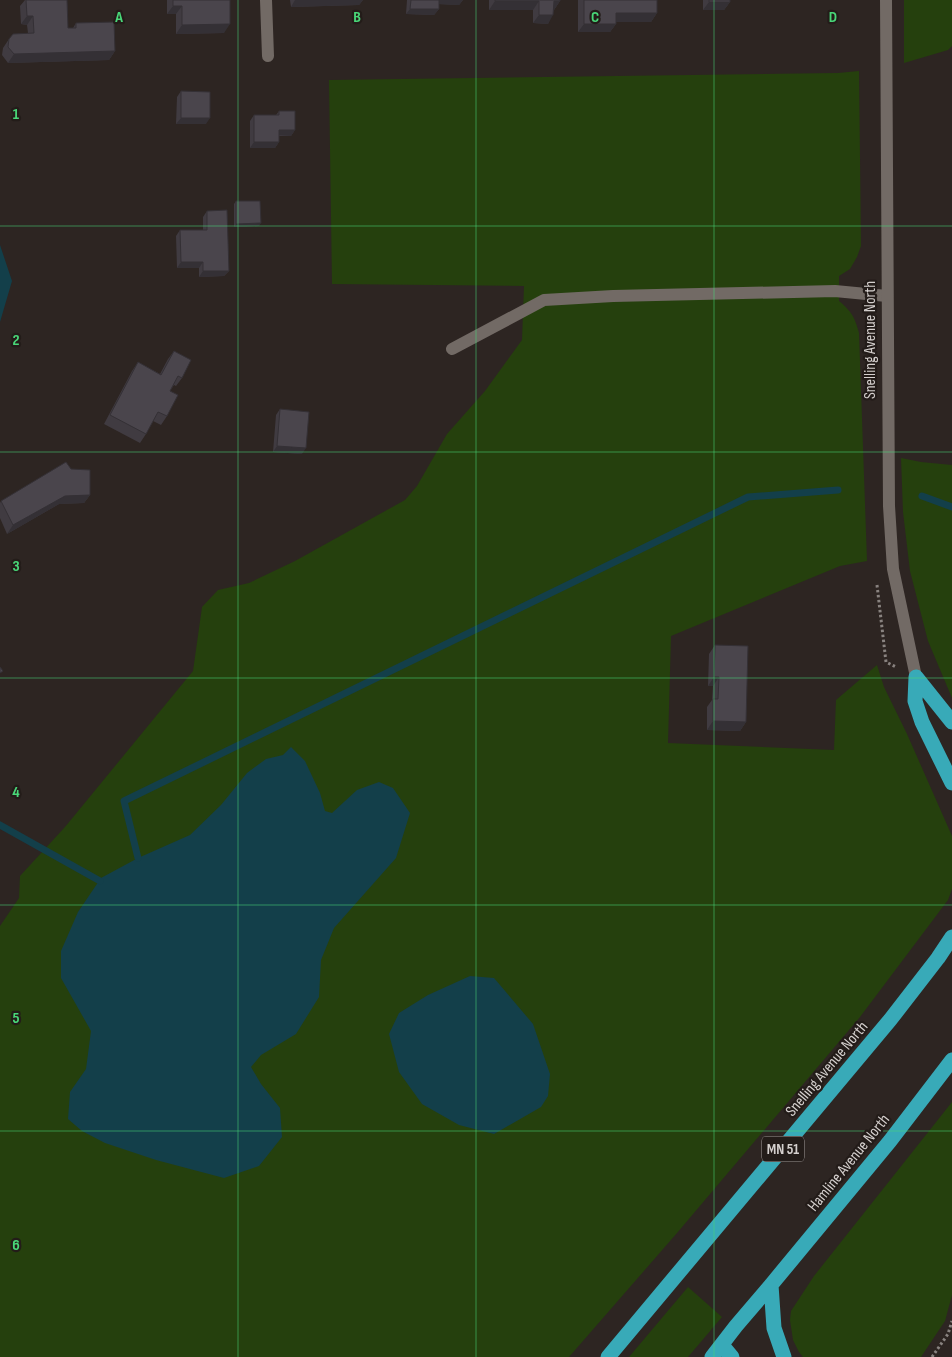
<svg xmlns="http://www.w3.org/2000/svg" width="952" height="1357" viewBox="0 0 952 1357" font-family="'Sofia Sans Condensed',sans-serif">
	<style>
		.green { fill: #25400d }
		.water { fill: #133f4a }
		.lines { fill: none; stroke-linecap: round; stroke-linejoin: round }
		.stream { stroke: #133f4a; stroke-width: 7 }
		.path { stroke: #898380; stroke-width: 3; stroke-dasharray: 2.5 2.5; stroke-linecap: butt }
		.service { stroke: #726a65; stroke-width: 12 }
		.tertiary { stroke: #726a65; stroke-width: 12 }
		.motorway { stroke: #38aab8; stroke-width: 15 }
		.wall { fill: #403b41 }
		.shaded-wall { fill: #343035 }
		.building { fill: #4a454c; stroke: #343035 }
		.grid { fill: none; stroke: #49d778; stroke-width: 1; stroke-opacity: 0.55 }
		.labels { text-anchor: middle; dominant-baseline: central; stroke-width: 4.5; stroke-linejoin: round; paint-order: stroke }
		.shield { fill: #231c19; stroke: #a09a98; stroke-width: 1 }
		.shield-label { font-size: 15px; font-weight: bold; fill: #d5d0ce }
		.street-label { font-size: 16px; fill: #d5d0ce; stroke: #231c19 }
		.grid-label { font-size: 16px; text-anchor: middle; font-weight: bold; fill: #49d778; stroke: #231c19; stroke-width: 4.5; stroke-linejoin: round; paint-order: stroke }
	</style>
	<rect width="100%" height="100%" fill="#2d2522"/>
	<path class="green" d="M 904,0 L 952,0 L 952,46 L 948,50 L 904,63 Z
		M 859,71 L 861,246 L 857,257 L 850,269 L 839,276 L 839,301 C 851,311 855,317 859,333 L 867,561 L 840,566 L 671,636 L 668,743 L 834,750 L 836,700 L 877,665 L 884,687 L 907,734 L 952,836 L 952,889 L 948,900 L 860,1017 L 677,1233 L 569,1357 L 0,1357 L 0,926 L 19,898 L 20,876 L 65,827 L 193,671 L 202,607 L 218,590 L 249,583 L 295,561 L 405,500 L 417,486 L 447,434 L 485,391 L 522,340 L 524,286 L 332,284 L 329,80 L 838,73 Z
		M 901,458 L 921,462 L 952,465 L 952,698 L 928,641 L 910,571 L 903,512 Z
		M 952,1102 L 952,1295 L 945,1321 L 921,1357 L 803,1357 L 799,1352 L 793,1340 L 790,1320 L 791,1311 L 814,1276 Z
		M 688,1287 L 722,1317 L 688,1357 L 629,1357 Z"/>
	<path class="water" d="M 0,245 L 12,281 L 0,322 Z
		M 291,747 L 305,761 L 320,793 L 325,811 L 332,813 L 357,790 L 379,782 L 393,788 L 410,813 L 396,858 L 334,928 L 321,960 L 319,997 L 296,1034 L 261,1055 L 251,1067 L 261,1084 L 280,1108 L 282,1137 L 259,1166 L 224,1178 L 156,1160 L 105,1143 L 82,1131 L 68,1119 L 70,1092 L 86,1069 L 91,1031 L 61,978 L 61,951 L 78,912 L 101,878 L 138,858 L 190,835 L 221,805 L 247,773 L 266,759 L 283,755 Z
		M 470,976 L 494,978 L 533,1024 L 550,1074 L 548,1096 L 541,1107 L 494,1134 L 459,1125 L 422,1104 L 399,1072 L 389,1034 L 399,1013 L 428,995 Z"/>
	<g class="lines">
		<path class="stream" d="M 922,496 L 952,507
			M 0,825 L 100,881
			M 138,858 L 124,801 L 748,497 L 838,490"/>
		<path class="path" d="M 877,585 L 886,662 L 896,667
			M 932,1357 L 948,1334 L 952,1321"/>
		<path class="service" d="M 266,0 L 268,56
			M 452,349 L 544,300 L 613,296 L 835,291 L 887,296"/>
		<path class="tertiary" d="M 886,0 L 889,506 L 893,569 L 916,677"/>
		<path class="motorway" d="M 916,677 L 915,701 L 922,722 L 952,783
			M 916,677 L 952,722
			M 771,1285 L 774,1328 L 784,1357
			M 722,1345 L 732,1357
			M 608,1357 L 890,1020 L 938,958 L 952,937
			M 712,1357 L 736,1326 L 771,1285 L 890,1141 L 952,1060"/>
	</g>
	<path class="wall" d="M 25,0 L 67,0 L 68,28 L 73,28 L 76,23 L 115,51 L 109,60 L 8,63 L 2,55 L 3,48 L 9,39 L 28,33 L 27,25 L 21,24 L 20,6 Z
		M 167,0 L 230,0 L 224,33 L 176,34 L 176,14 L 167,14 Z
		M 290,0 L 363,0 L 359,5 L 291,7 Z
		M 407,0 L 463,0 L 459,5 L 439,4 L 439,9 L 434,15 L 406,14 Z
		M 489,0 L 560,0 L 560,1 L 554,10 L 548,24 L 533,23 L 533,10 L 489,10 Z
		M 578,0 L 657,0 L 657,13 L 651,22 L 616,22 L 616,24 L 610,32 L 578,32 Z
		M 703,0 L 730,0 L 730,2 L 724,10 L 703,10 Z
		M 181,91 L 206,124 L 176,124 L 177,97 Z
		M 279,111 L 295,130 L 291,136 L 279,136 L 279,142 L 275,148 L 250,148 L 250,121 L 254,115 L 276,115 Z
		M 236,201 L 259,226 L 234,227 L 234,204 Z
		M 207,211 L 229,271 L 224,276 L 199,277 L 199,268 L 177,268 L 176,236 L 180,230 L 203,230 L 203,217 Z
		M 174,351 L 182,378 L 176,386 L 174,385 L 170,391 L 167,416 L 161,425 L 153,421 L 146,434 L 140,443 L 104,424 L 132,371 L 138,362 L 160,374 L 168,359 Z
		M 280,409 L 302,454 L 273,452 L 276,415 Z
		M 90,495 L 84,503 L 59,504 L 7,534 L 0,518 L 0,503 L 1,501 Z
		M 715,645 L 746,722 L 740,731 L 707,730 L 707,707 L 712,700 L 713,686 L 708,686 L 709,654 Z"/>
	<path class="shaded-wall" d="M 295,0 L 363,0 L 359,5 L 291,7 Z
		M 438,0 L 463,0 L 459,5 L 435,4 Z
		M 495,1 L 539,1 L 533,10 L 489,10 Z
		M 554,1 L 560,1 L 554,10 L 548,10 Z
		M 709,2 L 730,2 L 724,10 L 703,10 Z
		M 173,6 L 182,6 L 176,14 L 167,14 Z
		M 410,9 L 439,9 L 434,15 L 406,14 Z
		M 616,13 L 657,13 L 651,22 L 610,22 Z
		M 539,15 L 553,15 L 548,24 L 533,23 Z
		M 27,16 L 33,16 L 27,25 L 21,24 Z
		M 230,24 L 224,33 L 176,34 L 182,25 Z
		M 584,24 L 616,24 L 610,32 L 578,32 Z
		M 115,51 L 109,60 L 8,63 L 14,54 Z
		M 181,118 L 210,118 L 206,124 L 176,124 Z
		M 279,130 L 295,130 L 291,136 L 275,135 Z
		M 254,142 L 279,142 L 275,148 L 250,148 Z
		M 261,223 L 259,226 L 234,227 L 236,224 Z
		M 181,262 L 203,262 L 199,268 L 177,268 Z
		M 203,271 L 229,271 L 224,276 L 199,277 Z
		M 277,446 L 306,448 L 302,454 L 273,452 Z
		M 90,495 L 84,503 L 59,504 L 7,534 L 13,525 L 65,496 Z
		M 714,677 L 719,677 L 713,686 L 708,686 Z
		M 713,721 L 746,722 L 740,731 L 707,730 Z"/>
	<path class="building" d="M 26,0 L 67,0 L 68,28 L 76,28 L 76,23 L 114,22 L 115,51 L 14,54 L 8,47 L 9,39 L 13,34 L 34,33 L 33,16 L 27,16 Z
		M 173,0 L 230,0 L 230,24 L 182,25 L 182,6 L 173,6 Z
		M 411,0 L 439,0 L 439,9 L 410,9 Z
		M 495,0 L 560,0 L 560,1 L 554,1 L 553,15 L 539,15 L 539,1 L 495,1 Z
		M 584,0 L 657,0 L 657,13 L 616,13 L 616,24 L 584,24 Z
		M 709,0 L 730,0 L 730,2 L 709,2 Z
		M 181,91 L 210,92 L 210,118 L 181,118 Z
		M 279,111 L 295,111 L 295,130 L 279,130 L 279,142 L 254,142 L 254,115 L 279,115 Z
		M 236,201 L 260,201 L 261,223 L 236,224 Z
		M 227,210 L 229,271 L 203,271 L 203,262 L 181,262 L 180,230 L 207,230 L 207,211 Z
		M 174,351 L 191,360 L 182,378 L 178,376 L 170,391 L 178,395 L 167,416 L 158,412 L 146,434 L 110,415 L 138,362 L 161,375 Z
		M 280,409 L 309,412 L 306,448 L 277,446 Z
		M 66,462 L 71,469 L 90,470 L 90,495 L 65,496 L 13,525 L 1,501 Z
		M 715,645 L 748,646 L 746,722 L 713,721 L 713,699 L 718,699 L 719,677 L 714,677 Z
		M 0,667 L 3,671 L 0,673 Z"/>
	<path class="grid" d="M 238,0 L 238,1357M 476,0 L 476,1357M 714,0 L 714,1357M 0,226 L 952,226M 0,452 L 952,452M 0,678 L 952,678M 0,905 L 952,905M 0,1131 L 952,1131"/>
	<g class="labels">
		<rect class="shield" x="762" y="1136.5" width="42" height="25" rx="4"/>
		<g class="shield-label">
			<text x="783" y="1149">MN 51</text>
		</g>
		<g class="street-label">
			<text transform="translate(870 340) rotate(-90)">Snelling Avenue North</text>
			<text transform="translate(827 1069) rotate(-50)">Snelling Avenue North</text>
			<text transform="translate(849 1163) rotate(-51)">Hamline Avenue North</text>
		</g>
	</g>
	<g class="grid-label">
		<text x="119" y="22">A</text>
		<text x="357" y="22">B</text>
		<text x="595" y="22">C</text>
		<text x="833" y="22">D</text>
		<text x="16" y="119">1</text>
		<text x="16" y="345">2</text>
		<text x="16" y="571">3</text>
		<text x="16" y="797">4</text>
		<text x="16" y="1023">5</text>
		<text x="16" y="1250">6</text>
	</g>
</svg>
